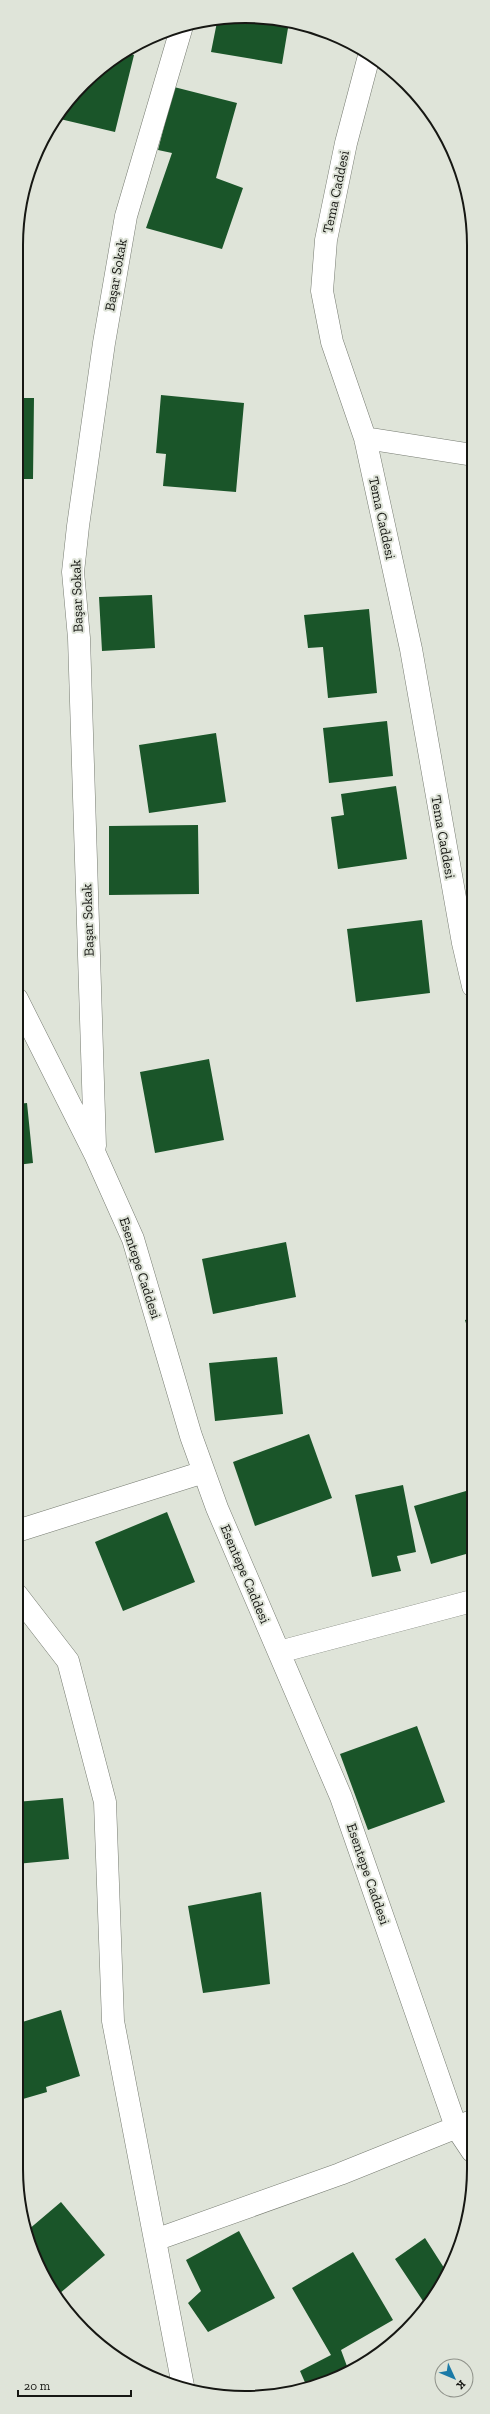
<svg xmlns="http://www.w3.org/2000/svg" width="490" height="2414" viewBox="0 0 490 2414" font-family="'Zilla Slab',serif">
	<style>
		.building { fill: #1a5529 }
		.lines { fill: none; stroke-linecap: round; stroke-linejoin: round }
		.minor-casing { stroke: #777c72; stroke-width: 23 }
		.minor { stroke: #fff; stroke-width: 22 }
		.labels { text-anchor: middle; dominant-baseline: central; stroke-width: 4; stroke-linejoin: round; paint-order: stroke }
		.street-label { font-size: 14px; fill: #161713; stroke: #dfe4d9 }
		.rim { fill: none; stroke: #161713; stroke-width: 2 }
	</style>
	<rect width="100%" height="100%" fill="#dfe4d9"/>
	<path class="building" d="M 275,18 L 289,22 L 282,64 L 211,52 L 217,22 Z
		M 127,53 L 134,55 L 115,132 L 60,119 L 61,115 L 105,63 Z
		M 174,87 L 237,103 L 216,178 L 243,188 L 222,249 L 146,228 L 172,153 L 158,150 Z
		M 161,395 L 244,403 L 236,492 L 163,486 L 166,454 L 156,453 Z
		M 18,398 L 34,398 L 33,479 L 18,479 Z
		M 152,595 L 155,648 L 102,651 L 99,597 Z
		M 369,609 L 377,693 L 328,698 L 323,647 L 308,648 L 304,615 Z
		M 387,721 L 393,776 L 329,783 L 323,728 Z
		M 216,733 L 226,802 L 149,813 L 139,745 Z
		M 396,786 L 407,859 L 338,869 L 331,817 L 344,815 L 341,794 Z
		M 198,825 L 199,894 L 109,895 L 109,826 Z
		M 422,920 L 430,993 L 356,1002 L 347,929 Z
		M 209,1059 L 224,1140 L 155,1153 L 140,1072 Z
		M 27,1103 L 33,1163 L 17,1165 L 17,1104 Z
		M 286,1242 L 296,1297 L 213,1314 L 202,1259 Z
		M 473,1318 L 473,1343 L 472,1343 L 465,1320 Z
		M 277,1357 L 283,1414 L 215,1421 L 209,1363 Z
		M 309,1434 L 332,1498 L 255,1526 L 233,1462 Z
		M 403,1485 L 416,1552 L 397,1556 L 401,1571 L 372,1577 L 355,1495 Z
		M 473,1489 L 473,1552 L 431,1564 L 414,1506 Z
		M 167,1512 L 195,1582 L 123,1611 L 95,1542 Z
		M 417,1726 L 445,1802 L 368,1830 L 340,1754 Z
		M 63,1798 L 69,1859 L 16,1864 L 16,1802 Z
		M 261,1892 L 270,1984 L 203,1993 L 188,1906 Z
		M 61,2010 L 80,2076 L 46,2087 L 47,2092 L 16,2101 L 16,2024 Z
		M 61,2202 L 105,2255 L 59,2294 L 33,2256 L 28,2230 Z
		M 239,2231 L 275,2298 L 208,2332 L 188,2303 L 201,2291 L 186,2260 Z
		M 425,2238 L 448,2274 L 425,2304 L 395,2259 Z
		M 353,2252 L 393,2320 L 341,2350 L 348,2369 L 318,2386 L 307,2387 L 300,2371 L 331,2355 L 292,2288 Z"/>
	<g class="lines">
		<defs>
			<path id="minor" d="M 369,56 L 346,143 L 326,240 L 322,291 L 332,342 L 365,438 L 411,649 L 463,943 L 473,986
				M 365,438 L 473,455
				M 17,999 L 95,1154 L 133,1239 L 191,1436 L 217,1508 L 341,1797 L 456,2127 L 472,2151
				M 95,1146 L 79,638 L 73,572 L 78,526 L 104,343 L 126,216 L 182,26
				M 17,1531 L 204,1472
				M 17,1595 L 68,1661 L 105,1802 L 113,2021 L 183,2386
				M 279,1652 L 472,1601
				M 155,2240 L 340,2174 L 472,2121"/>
		</defs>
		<use href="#minor" class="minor-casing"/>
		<use href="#minor" class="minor"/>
	</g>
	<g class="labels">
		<g class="street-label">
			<text transform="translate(336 192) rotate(-78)">Tema Caddesi</text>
			<text transform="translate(116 275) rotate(-80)">Başar Sokak</text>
			<text transform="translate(382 518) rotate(78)">Tema Caddesi</text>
			<text transform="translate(77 596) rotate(-92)">Başar Sokak</text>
			<text transform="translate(443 837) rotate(80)">Tema Caddesi</text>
			<text transform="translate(88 920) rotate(-92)">Başar Sokak</text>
			<text transform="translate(140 1268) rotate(72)">Esentepe Caddesi</text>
			<text transform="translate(245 1574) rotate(67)">Esentepe Caddesi</text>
			<text transform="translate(368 1874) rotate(71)">Esentepe Caddesi</text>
		</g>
	</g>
	<path d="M0 0H490V2414H0ZM245 23H245A222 222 0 0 1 467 245V2169A222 222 0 0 1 245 2391H245A222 222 0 0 1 23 2169V245A222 222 0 0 1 245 23Z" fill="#dfe4d9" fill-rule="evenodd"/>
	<path class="rim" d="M245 23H245A222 222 0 0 1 467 245V2169A222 222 0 0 1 245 2391H245A222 222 0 0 1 23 2169V245A222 222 0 0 1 245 23Z"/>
	<g transform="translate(454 2378) rotate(134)"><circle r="19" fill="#dfe4d9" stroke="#8f928a"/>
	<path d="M0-3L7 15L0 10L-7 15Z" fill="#1a7aa7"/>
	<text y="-6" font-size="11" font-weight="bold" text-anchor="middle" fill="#161713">K</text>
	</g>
	<path d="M18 2390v6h113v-6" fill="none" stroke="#161713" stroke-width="2"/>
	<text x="24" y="2390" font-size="12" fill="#161713" stroke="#dfe4d9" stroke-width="3" paint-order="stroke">20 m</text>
</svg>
